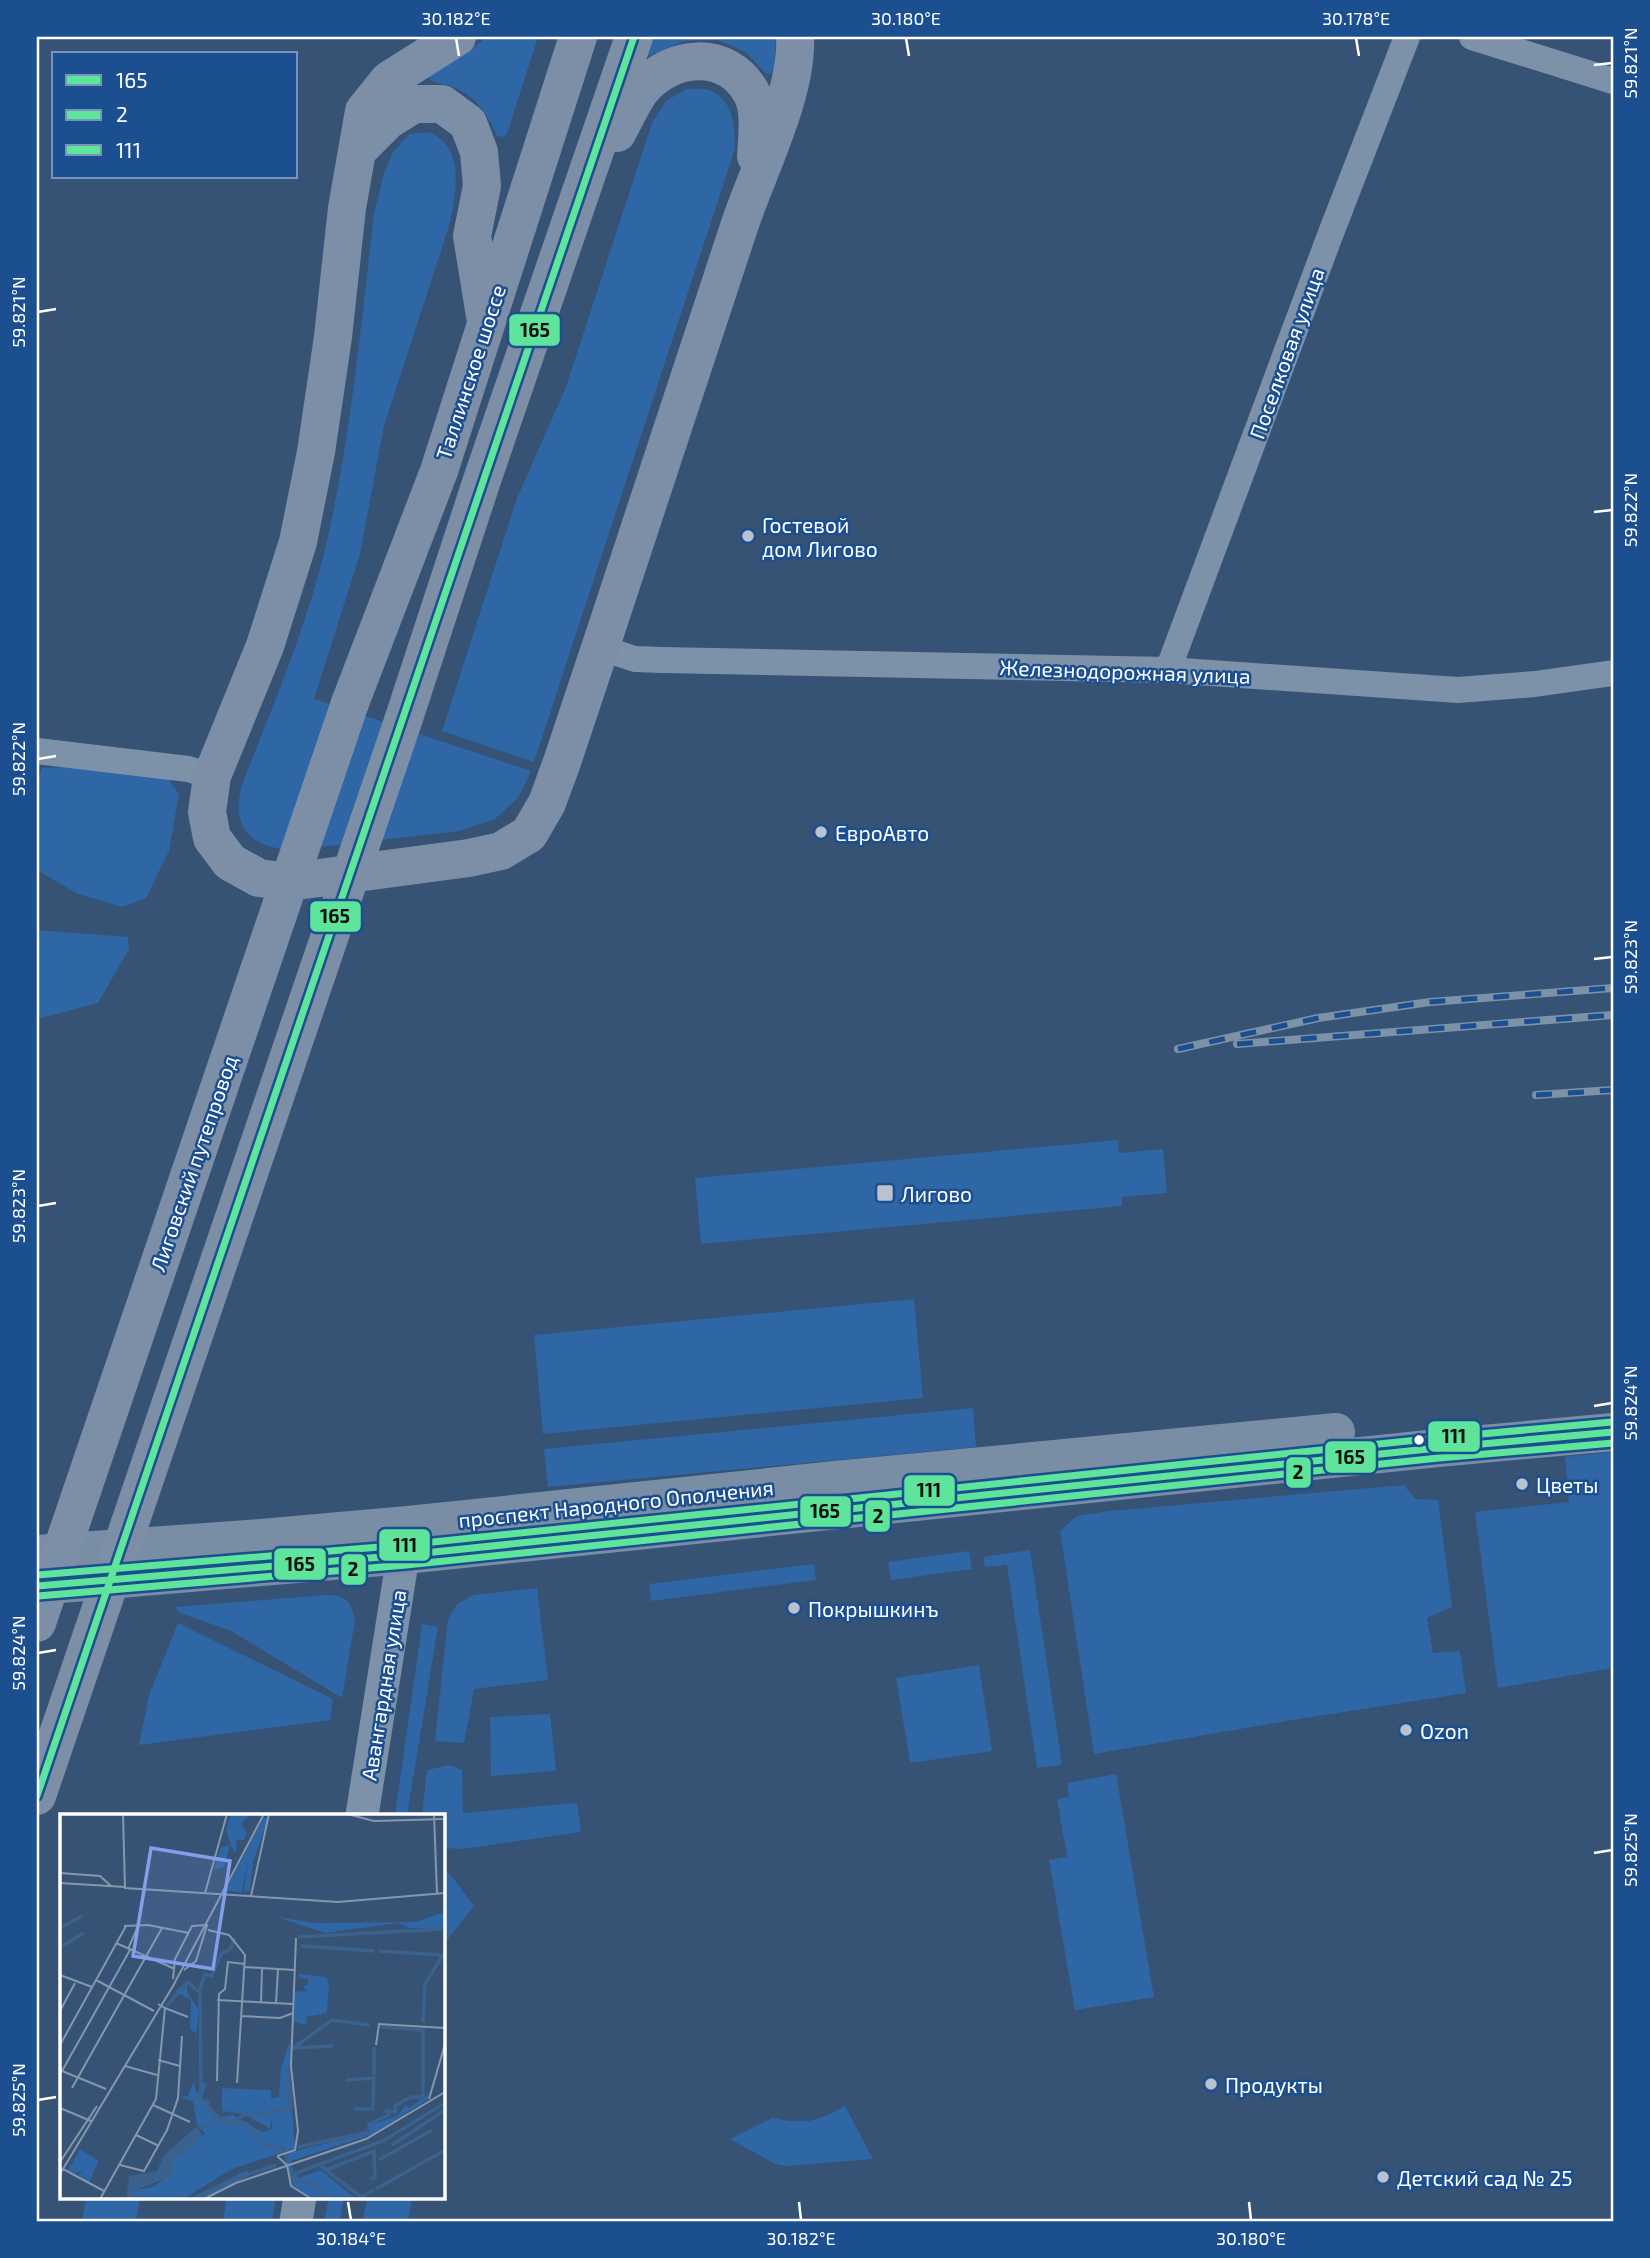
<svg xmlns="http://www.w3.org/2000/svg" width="1650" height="2258" viewBox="0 0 1650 2258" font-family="'Exo 2',sans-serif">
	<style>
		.green { fill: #2f66a5 }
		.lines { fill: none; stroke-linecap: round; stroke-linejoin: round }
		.minor { stroke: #7d92a8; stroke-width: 26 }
		.tertiary { stroke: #7d92a8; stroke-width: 33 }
		.secondary { stroke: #798da4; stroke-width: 38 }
		.primary { stroke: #7d8ea7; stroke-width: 38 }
		.rail-casing { stroke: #7e92a7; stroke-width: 8 }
		.rail { stroke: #1b4f8f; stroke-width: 5; stroke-dasharray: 16; stroke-linecap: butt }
		.primary-bridge { stroke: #7d8ea7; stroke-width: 38 }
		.bus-1-casing { stroke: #1b4f8f; stroke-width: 12 }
		.bus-2-casing { stroke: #1b4f8f; stroke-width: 12 }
		.bus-3-casing { stroke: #1b4f8f; stroke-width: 12 }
		.bus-1 { stroke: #5ee59b; stroke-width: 7 }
		.bus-2 { stroke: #5ee59b; stroke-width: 7 }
		.bus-3 { stroke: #5ee59b; stroke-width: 7 }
		.ticks { fill: none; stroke: #fff; stroke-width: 2.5 }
		.poi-dot { fill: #b9c2ce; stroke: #1b4f8f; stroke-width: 2.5 }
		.bus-dot { fill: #fff; stroke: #1b4f8f; stroke-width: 2.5 }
		.labels { text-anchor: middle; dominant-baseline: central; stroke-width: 5; stroke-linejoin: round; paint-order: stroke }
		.street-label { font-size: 21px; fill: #fff; stroke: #1b4f8f }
		.poi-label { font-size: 21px; fill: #fff; stroke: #1b4f8f; text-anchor: start }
		.inset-river { fill: none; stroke: #3b618d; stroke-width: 3.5 }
		.inset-road { fill: none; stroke: #8697ac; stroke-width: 2 }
		.view { fill: #839eea; fill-opacity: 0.15; stroke: #839eea; stroke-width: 3.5 }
		.inset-edge { fill: none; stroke: #fff; stroke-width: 3.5 }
		.line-badge { stroke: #1b4f8f; stroke-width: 2.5 }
		.pale-badge-label { font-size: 19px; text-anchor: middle; font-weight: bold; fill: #111 }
		.neatline { fill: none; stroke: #fff; stroke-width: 2.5 }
		.ticks-label { font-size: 18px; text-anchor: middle; fill: #fff }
	</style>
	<rect width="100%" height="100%" fill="#365274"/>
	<path class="green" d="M 487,37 L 538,37 L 507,134 L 503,137 L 497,136 C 488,114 474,94 450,86 C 442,83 436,84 429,79 L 430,74 L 453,62 Z
		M 650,37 L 776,37 L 774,70 L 770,74 L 765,73 L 746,52 L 717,40 L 684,41 L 649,56 L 645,50 Z
		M 686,89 C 693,89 703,88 709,90 C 734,99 735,127 735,149 L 534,762 L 442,731 L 517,498 L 566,387 L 652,123 L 666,101 Z
		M 430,132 C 436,136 444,140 447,146 C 462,169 454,199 450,223 L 384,426 L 360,554 L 314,699 L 531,771 L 518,798 L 495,819 L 459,831 L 295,850 C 270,849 245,843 239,815 C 237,807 240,796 241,787 C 272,708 306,629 326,545 C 351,436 361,324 374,213 L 384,173 L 393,152 L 409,134 Z
		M 92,766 L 168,778 L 179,794 L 169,851 L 146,898 L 123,907 L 78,894 L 37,870 L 37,783 L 42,768 Z
		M 37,930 L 128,937 L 129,949 L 98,1003 L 37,1019 Z
		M 1118,1140 L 1119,1153 L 1163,1149 L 1167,1193 L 1122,1197 L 1122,1206 L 701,1244 L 695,1178 Z
		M 914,1299 L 923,1398 L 543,1434 L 534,1335 Z
		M 973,1408 L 976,1447 L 548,1487 L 544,1449 Z
		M 1613,1452 L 1613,1668 L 1498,1688 L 1475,1512 L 1569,1502 L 1565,1457 Z
		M 1404,1485 L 1415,1499 L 1438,1500 L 1452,1607 L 1427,1618 L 1433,1653 L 1460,1651 L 1466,1693 L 1299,1719 L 1094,1754 L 1060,1531 L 1077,1516 L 1109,1511 Z
		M 1030,1550 L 1062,1765 L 1037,1768 L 1007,1565 L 985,1567 L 983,1557 Z
		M 969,1551 L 972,1569 L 891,1580 L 888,1562 Z
		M 814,1564 L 816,1580 L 651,1601 L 649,1584 Z
		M 537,1588 L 548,1680 L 474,1689 L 464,1743 L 435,1741 L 448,1619 L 457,1604 L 474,1595 Z
		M 325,1595 C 346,1595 351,1601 355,1621 L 342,1698 L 231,1631 L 180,1613 L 175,1607 Z
		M 178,1623 L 333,1699 L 330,1720 L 139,1745 L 149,1695 Z
		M 422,1624 L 438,1627 L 407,1815 L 395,1815 Z
		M 979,1665 L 992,1751 L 910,1763 L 896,1678 Z
		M 550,1714 L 556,1771 L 491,1776 L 490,1717 Z
		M 450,1765 L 462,1770 L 463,1813 L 577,1803 L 581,1832 L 463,1849 L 443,1848 L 443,1815 L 422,1815 L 427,1770 Z
		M 1116,1774 L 1154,1997 L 1075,2010 L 1049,1860 L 1067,1857 L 1057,1799 L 1069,1797 L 1067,1783 Z
		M 443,1871 L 450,1874 L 474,1906 L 443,1945 Z
		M 845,2106 L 873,2159 L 786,2166 L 775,2164 L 730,2139 L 772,2118 L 790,2121 L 809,2121 L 826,2116 Z
		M 86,2197 L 140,2197 L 136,2221 L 82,2221 Z
		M 227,2197 L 276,2197 L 272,2221 L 223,2221 Z
		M 329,2197 L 344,2197 L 340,2221 L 324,2221 Z
		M 367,2197 L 412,2197 L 408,2221 L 363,2221 Z"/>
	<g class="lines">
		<path class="minor" d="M 1472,37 L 1613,81
			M 601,648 L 635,659 L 662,660 L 1168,670 L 1458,690 L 1535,684 L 1613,673
			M 1168,670 L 1329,238 L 1407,37
			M 37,751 L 188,769 L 212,776"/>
		<path class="tertiary" d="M 362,1815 L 407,1531
			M 296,2221 L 300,2197"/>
		<path class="secondary" d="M 37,1554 L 248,1539 L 408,1525 L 835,1480 L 1336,1432
			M 37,1586 L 405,1555 L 1438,1448 L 1613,1432"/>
		<path class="primary" d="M 457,37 L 389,80 L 364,111 L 347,208 L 333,337 L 316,452 L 298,542 L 265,646 L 212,776 L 207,812 L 212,838 L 230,862 L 259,878 L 289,882 L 469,858 L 501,851 L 529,834 L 547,803 L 562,762 C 622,583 681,404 740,224 C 758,170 798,93 795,37
			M 617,133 C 625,119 632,102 641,90 C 671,54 726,49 751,92 C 761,110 757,136 756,156
			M 358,150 L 388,120 L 414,104 L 442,104 L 468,123 L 479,152 L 482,186 L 472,236 L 485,316
			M 350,703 L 439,471 L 578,37
			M 403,721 L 481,483 L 634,37"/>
		<defs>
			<path id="rail" d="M 1237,1044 L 1613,1015
				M 1178,1049 L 1318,1018 L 1430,1002 L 1613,988
				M 1536,1095 L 1613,1090"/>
		</defs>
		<use href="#rail" class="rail-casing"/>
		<use href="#rail" class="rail"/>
		<path class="primary-bridge" d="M 37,1623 L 350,703
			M 37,1796 L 403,721"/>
		<defs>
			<path id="bus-1" d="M 37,1586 L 405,1555 L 1438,1448 L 1613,1432
				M 37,1796 L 634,37"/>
			<path id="bus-2" d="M 38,1596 L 406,1565 L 1439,1458 L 1613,1443"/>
			<path id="bus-3" d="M 37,1575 L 404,1545 L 1437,1438 L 1612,1422"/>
		</defs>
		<use href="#bus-1" class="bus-1-casing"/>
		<use href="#bus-2" class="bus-2-casing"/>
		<use href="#bus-3" class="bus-3-casing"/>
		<use href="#bus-1" class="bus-1"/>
		<use href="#bus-2" class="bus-2"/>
		<use href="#bus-3" class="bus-3"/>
	</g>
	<path class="ticks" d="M 456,38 L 459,56M 906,38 L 909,56M 1356,38 L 1359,56M 1594,65 L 1612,63M 38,312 L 56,309M 1594,512 L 1612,510M 38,759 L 56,756M 1594,959 L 1612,957M 38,1206 L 56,1203M 1594,1406 L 1612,1403M 38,1653 L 56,1650M 1594,1853 L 1612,1850M 38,2100 L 56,2097M 348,2202 L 351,2220M 799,2202 L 801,2220M 1249,2202 L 1251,2220"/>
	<g class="poi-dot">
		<circle cx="748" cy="536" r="7"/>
		<circle cx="821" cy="832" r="7"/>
		<rect x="876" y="1184" width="18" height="18" rx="3.5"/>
		<circle cx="1522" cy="1484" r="7"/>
		<circle cx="794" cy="1608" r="7"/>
		<circle cx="1406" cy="1730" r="7"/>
		<circle cx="1211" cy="2084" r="7"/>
		<circle cx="1383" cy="2177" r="7"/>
	</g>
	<circle class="bus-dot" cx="1419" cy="1440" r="6"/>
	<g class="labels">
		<g class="street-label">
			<text transform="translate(1286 353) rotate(-70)">Поселковая улица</text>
			<text transform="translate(470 372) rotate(-72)">Таллинское шоссе</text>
			<text transform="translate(1125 671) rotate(2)">Железнодорожная улица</text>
			<text transform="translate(193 1163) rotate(-71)">Лиговский путепровод</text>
			<text transform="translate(616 1503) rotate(-6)">проспект Народного Ополчения</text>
			<text transform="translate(383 1685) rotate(-81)">Авангардная улица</text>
		</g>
		<g class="poi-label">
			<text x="762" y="524">Гостевой<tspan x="762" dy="24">дом Лигово</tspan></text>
			<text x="835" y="832">ЕвроАвто</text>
			<text x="901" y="1193">Лигово</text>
			<text x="1536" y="1484">Цветы</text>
			<text x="808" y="1608">Покрышкинъ</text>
			<text x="1420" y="1730">Ozon</text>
			<text x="1225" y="2084">Продукты</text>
			<text x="1397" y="2177">Детский сад № 25</text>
		</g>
	</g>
	<g transform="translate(60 1814)">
		<rect width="385" height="385" fill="#365274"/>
		<path d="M 192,0 L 181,9 L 187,20 L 198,0 L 184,26 L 177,26 L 176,40 L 170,31 L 164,53 L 154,56 L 157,44 L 162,49 L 158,42 L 161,33 L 171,31 L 166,16 L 171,1 ZM 204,3 L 208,5 L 193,48 L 190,77 L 184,78 L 188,46 L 182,78 L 165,77 ZM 385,98 L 384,114 L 349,114 L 338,109 L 265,119 L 217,103 L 255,109 L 355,108 ZM 239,160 L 266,163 L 269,169 L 267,199 L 246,203 L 247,211 L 234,208 L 235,178 L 246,177 L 243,171 L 246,172 L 249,165 L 239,164 ZM 127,168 L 127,178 L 139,196 L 136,220 L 130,215 L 131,186 L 115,177 ZM 230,227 L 231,292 L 216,298 L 232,296 L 235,334 L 172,355 L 123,385 L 75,385 L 75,376 L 92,373 L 113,360 L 113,345 L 145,319 L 137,312 L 133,287 L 119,283 L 128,282 L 133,269 L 138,281 L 143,277 L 140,267 L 147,270 L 142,284 L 160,303 L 173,301 L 202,318 L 212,315 L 212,303 L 210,315 L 184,300 L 162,297 L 162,274 L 211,276 L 211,284 L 219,283 L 221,254 ZM 369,280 L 368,285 L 313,320 L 231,347 L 235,365 L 261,356 L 296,385 L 254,385 L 233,372 L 227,339 L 309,319 L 310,311 L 337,302 L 346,291 L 349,294 ZM 20,335 L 39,347 L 29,368 L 18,361 L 23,356 L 15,360 L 8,356 ZM 187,356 L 189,362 L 141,385 L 129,385 Z" fill="#2f66a5"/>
		<path d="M 136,313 L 142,320 L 125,341 L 113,345 L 113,362 L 75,376 L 76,385 L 66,385 L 69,362 L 97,357 L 104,341 Z" fill="#3b618d"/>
		<path class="inset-river" d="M 2,113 L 22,102M 238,123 L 383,115M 175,124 L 170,135 L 161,140 L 152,162 L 145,160 L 140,175 L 141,276 L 136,284 L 148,288 L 148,295 L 166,309 L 187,310 L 205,332 L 224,334 L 232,364 L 254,370 L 269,385M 241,132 L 315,137M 0,133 L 24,119M 319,137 L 381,141M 106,192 L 128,168 L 140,179M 363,208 L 365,170 L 384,139M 321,213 L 363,216 L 363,283 L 351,283 L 335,292 L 335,298 L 325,297M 273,232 L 233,234 L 272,206 L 310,211M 228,252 L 228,293M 314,261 L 314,233M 286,266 L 314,264 L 313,295 L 294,295M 200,300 L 231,295 L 231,271M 173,311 L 183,301 L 199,300M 139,314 L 156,308 L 154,302M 332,331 L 385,296M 238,333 L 309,318 L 309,310 L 330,300M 319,346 L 372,316M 261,352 L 301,383 L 314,376M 266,356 L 314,337 L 315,363 L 311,365M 236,367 L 236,359 L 323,327 L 385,289M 316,375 L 385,336M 137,385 L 167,368 L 216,351"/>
		<path class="inset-road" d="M 63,0 L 65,74 L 278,88 L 385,79M 287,0 L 314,7 L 385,5M 374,0 L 377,80M 0,59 L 40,62 L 51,72M 0,69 L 65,73M 145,79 L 167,0M 191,82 L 209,0M 64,112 L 88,111 L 129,119M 148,116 L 169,121 L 185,141 L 177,269M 56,129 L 115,155M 68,135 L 79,110M 185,153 L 234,156M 0,161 L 32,173M 113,165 L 115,145 L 132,112 L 147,111 L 136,147 L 124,156M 36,166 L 94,197M 157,186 L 233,190M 201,189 L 202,154M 216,189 L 218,155M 105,194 L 128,203M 0,197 L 15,169M 181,202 L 220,204 L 233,199M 0,231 L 66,112M 316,231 L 319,210 L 385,214M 98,246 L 120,252M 65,252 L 97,261M 157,267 L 159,180 L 165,175 L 168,148 L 185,150M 12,274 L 102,114M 46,275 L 2,257 L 70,136M 369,285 L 385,230M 93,291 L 130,308M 0,294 L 31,307M 76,321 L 99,332M 217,342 L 235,336 L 238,317 L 231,252 L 236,124M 217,342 L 227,351 L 231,372 L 252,385M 0,348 L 37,292M 60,351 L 84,357 L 107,316 L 118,284 L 122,222M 3,355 L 44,377M 0,360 L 113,172 L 204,0M 40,385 L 96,285 L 105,194 L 98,190M 144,385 L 176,369 L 306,325 L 385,278"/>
		<path class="view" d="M 91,34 L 170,47 L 153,155 L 73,142 Z"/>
		<rect width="385" height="385" class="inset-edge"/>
	</g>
	<g class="line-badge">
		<rect x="508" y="313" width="53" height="34" rx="7" fill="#5ee59b"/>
		<rect x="309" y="900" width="53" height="33" rx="7" fill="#5ee59b"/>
		<rect x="1427" y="1420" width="54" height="33" rx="7" fill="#5ee59b"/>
		<rect x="1324" y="1440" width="53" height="34" rx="7" fill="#5ee59b"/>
		<rect x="1285" y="1456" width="27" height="33" rx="7" fill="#5ee59b"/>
		<rect x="903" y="1474" width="53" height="33" rx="7" fill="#5ee59b"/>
		<rect x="799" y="1495" width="53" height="33" rx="7" fill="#5ee59b"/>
		<rect x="864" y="1499" width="27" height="34" rx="7" fill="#5ee59b"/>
		<rect x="378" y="1528" width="53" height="34" rx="7" fill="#5ee59b"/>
		<rect x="273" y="1547" width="54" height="34" rx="7" fill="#5ee59b"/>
		<rect x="340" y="1553" width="27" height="33" rx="7" fill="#5ee59b"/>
	</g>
	<g class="pale-badge-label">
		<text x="535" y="337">165</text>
		<text x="335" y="923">165</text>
		<text x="1454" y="1443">111</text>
		<text x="1350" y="1464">165</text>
		<text x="1298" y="1479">2</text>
		<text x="929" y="1497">111</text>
		<text x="825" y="1518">165</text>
		<text x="878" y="1523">2</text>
		<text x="405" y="1552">111</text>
		<text x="300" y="1571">165</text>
		<text x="353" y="1576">2</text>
	</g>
	<rect width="1650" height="2258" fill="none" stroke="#1b4f8f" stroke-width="77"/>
	<rect x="52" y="52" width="245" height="126" fill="#1b4f8f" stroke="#7695bc" stroke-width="2"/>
	<rect x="66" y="75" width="35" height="10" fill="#5ee59b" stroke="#7695bc" stroke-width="2"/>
	<text x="116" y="88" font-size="21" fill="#ffffff">165</text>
	<rect x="66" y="110" width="35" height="10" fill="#5ee59b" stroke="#7695bc" stroke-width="2"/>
	<text x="116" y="122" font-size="21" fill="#ffffff">2</text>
	<rect x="66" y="145" width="35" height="10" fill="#5ee59b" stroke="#7695bc" stroke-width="2"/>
	<text x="116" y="158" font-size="21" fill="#ffffff">111</text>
	<rect x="38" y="38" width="1574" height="2182" class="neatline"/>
	<g class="ticks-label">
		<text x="456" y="25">30.182°E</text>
		<text x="906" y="25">30.180°E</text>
		<text x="1356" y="25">30.178°E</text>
		<text transform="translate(1631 63) rotate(-90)" y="6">59.821°N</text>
		<text transform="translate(19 312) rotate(-90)" y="6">59.821°N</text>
		<text transform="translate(1631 510) rotate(-90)" y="6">59.822°N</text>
		<text transform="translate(19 759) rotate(-90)" y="6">59.822°N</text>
		<text transform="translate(1631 957) rotate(-90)" y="6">59.823°N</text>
		<text transform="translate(19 1206) rotate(-90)" y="6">59.823°N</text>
		<text transform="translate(1631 1403) rotate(-90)" y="6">59.824°N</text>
		<text transform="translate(19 1653) rotate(-90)" y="6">59.824°N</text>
		<text transform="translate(1631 1850) rotate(-90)" y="6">59.825°N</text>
		<text transform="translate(19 2100) rotate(-90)" y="6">59.825°N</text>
		<text x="351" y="2245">30.184°E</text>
		<text x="801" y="2245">30.182°E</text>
		<text x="1251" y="2245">30.180°E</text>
	</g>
</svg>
